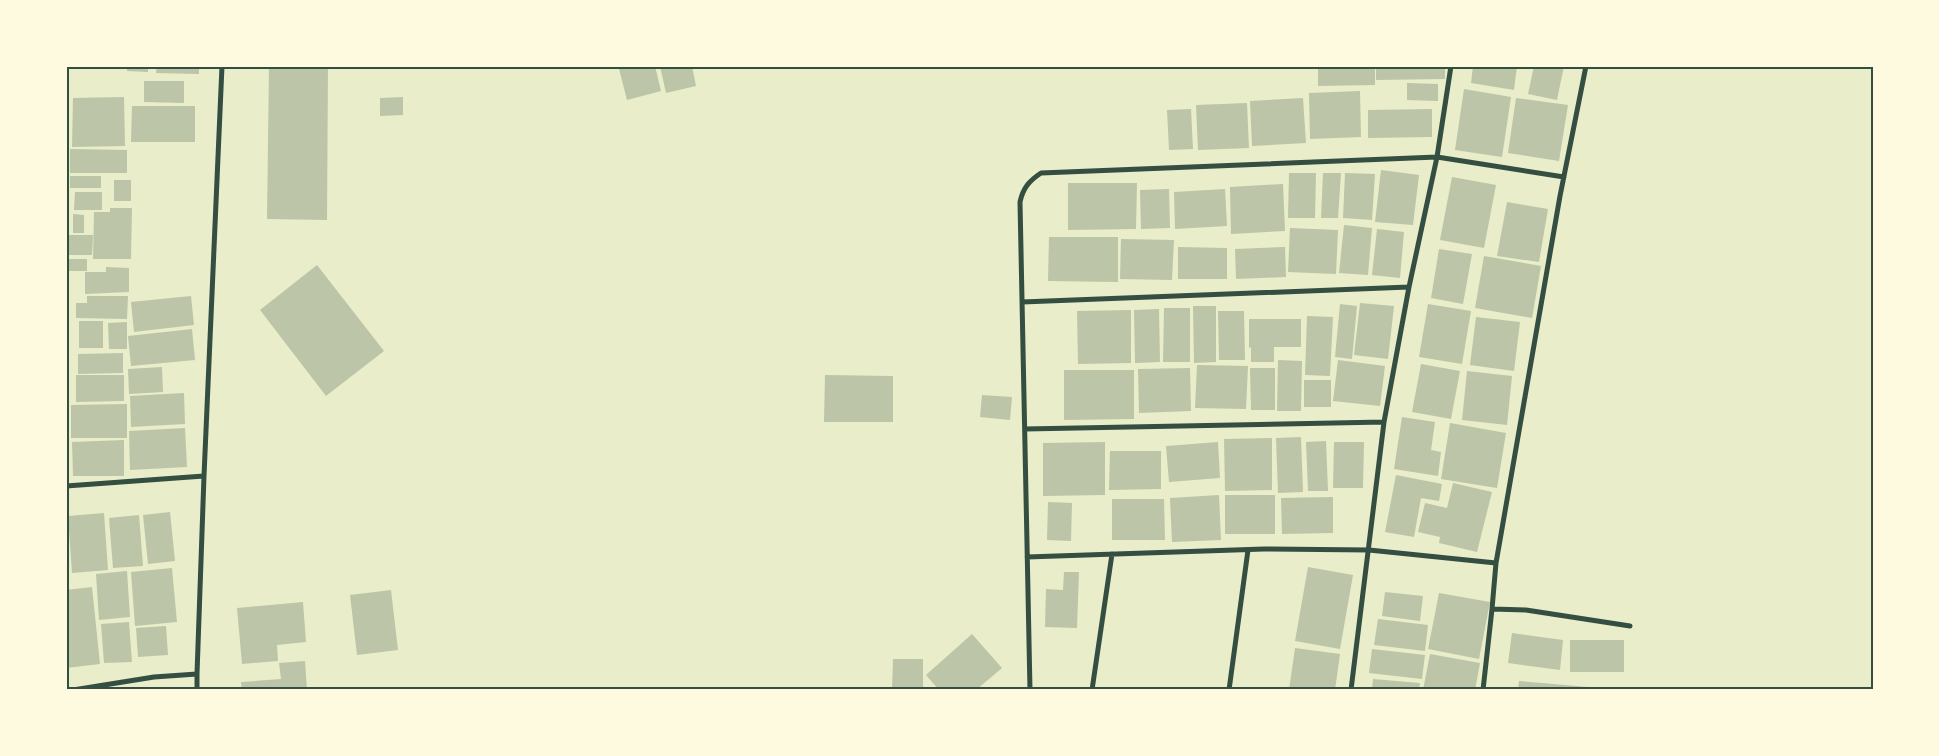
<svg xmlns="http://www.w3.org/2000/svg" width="1939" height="756" viewBox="0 0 1939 756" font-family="'IBM Plex Sans',sans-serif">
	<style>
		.building { fill: #bcc5a7 }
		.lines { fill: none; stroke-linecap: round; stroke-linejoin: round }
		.minor { stroke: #344e41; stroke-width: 5 }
		.neatline { fill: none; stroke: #344e41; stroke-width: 2 }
	</style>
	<rect width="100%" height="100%" fill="#e9edc9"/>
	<path class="building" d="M 127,66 L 148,66 L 148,72 L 127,71 Z
		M 157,66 L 199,66 L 199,74 L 156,73 Z
		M 269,66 L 328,66 L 327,220 L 267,219 Z
		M 631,66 L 655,66 L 661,91 L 627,100 L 619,69 Z
		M 660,66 L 692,66 L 696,86 L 666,93 Z
		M 1318,66 L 1375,66 L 1375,85 L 1318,86 Z
		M 1376,66 L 1445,66 L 1445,79 L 1376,80 Z
		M 1473,66 L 1517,66 L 1514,90 L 1471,83 Z
		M 1534,66 L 1564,66 L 1557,100 L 1528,94 Z
		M 144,81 L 184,81 L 184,103 L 144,102 Z
		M 1407,83 L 1438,84 L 1438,101 L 1407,100 Z
		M 1464,89 L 1511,97 L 1502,157 L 1455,150 Z
		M 1360,91 L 1361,137 L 1310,139 L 1309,93 Z
		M 124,97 L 125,146 L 72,147 L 73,98 Z
		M 403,97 L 403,115 L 380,116 L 380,98 Z
		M 1303,98 L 1306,143 L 1252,146 L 1250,101 Z
		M 1516,98 L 1568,105 L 1559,161 L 1508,153 Z
		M 1247,103 L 1249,148 L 1198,150 L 1196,105 Z
		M 132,106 L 195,106 L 195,142 L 131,142 Z
		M 1191,109 L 1193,149 L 1169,150 L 1167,110 Z
		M 1432,109 L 1432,137 L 1368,138 L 1368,110 Z
		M 70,149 L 127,150 L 127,173 L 70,173 Z
		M 1381,170 L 1419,175 L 1413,225 L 1375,222 Z
		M 1289,173 L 1316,173 L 1315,218 L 1288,218 Z
		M 1323,173 L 1341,173 L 1338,218 L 1321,218 Z
		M 1345,173 L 1375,174 L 1372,220 L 1343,218 Z
		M 70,176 L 101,176 L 101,188 L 70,188 Z
		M 1452,177 L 1496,185 L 1484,248 L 1440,240 Z
		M 114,180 L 131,180 L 131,201 L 114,201 Z
		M 1068,183 L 1137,183 L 1136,229 L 1068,230 Z
		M 1283,184 L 1285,231 L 1231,234 L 1230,187 Z
		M 1169,189 L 1170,228 L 1141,229 L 1140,190 Z
		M 1225,189 L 1227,226 L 1175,229 L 1174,192 Z
		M 75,192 L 102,192 L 102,210 L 74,210 Z
		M 1507,202 L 1548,209 L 1539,262 L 1497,256 Z
		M 110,208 L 132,208 L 131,259 L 93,259 L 94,212 L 110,212 Z
		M 73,214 L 84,215 L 84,233 L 73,233 Z
		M 1344,225 L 1372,228 L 1368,275 L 1339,273 Z
		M 1290,228 L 1338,230 L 1336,274 L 1288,272 Z
		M 1377,229 L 1404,232 L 1400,278 L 1372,275 Z
		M 69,235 L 93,235 L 92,255 L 68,255 Z
		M 1049,237 L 1118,237 L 1118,282 L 1048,281 Z
		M 1121,239 L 1174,240 L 1172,280 L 1120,279 Z
		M 1178,247 L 1227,248 L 1227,279 L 1178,279 Z
		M 1285,247 L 1286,277 L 1236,279 L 1235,249 Z
		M 1439,249 L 1472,254 L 1463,304 L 1431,298 Z
		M 1484,256 L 1541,266 L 1532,318 L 1475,308 Z
		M 66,259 L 87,259 L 87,271 L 67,271 Z
		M 317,265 L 384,351 L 326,396 L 260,310 Z
		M 106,267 L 129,268 L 129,292 L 85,294 L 85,272 L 106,272 Z
		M 87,296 L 128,296 L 127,319 L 76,318 L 76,303 L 87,303 Z
		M 191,296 L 194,325 L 134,332 L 131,302 Z
		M 1360,303 L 1394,306 L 1388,359 L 1354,355 Z
		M 1340,304 L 1357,306 L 1352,359 L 1335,357 Z
		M 1428,304 L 1471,311 L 1462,364 L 1419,357 Z
		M 1193,306 L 1216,306 L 1216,362 L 1194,363 Z
		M 1164,308 L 1190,308 L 1190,362 L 1163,362 Z
		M 1159,309 L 1160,362 L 1135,363 L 1134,310 Z
		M 1131,310 L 1131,363 L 1078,364 L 1077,311 Z
		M 1218,311 L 1244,311 L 1245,360 L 1219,360 Z
		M 1307,316 L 1333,317 L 1330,376 L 1305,375 Z
		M 1476,317 L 1520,322 L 1514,371 L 1470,365 Z
		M 1249,319 L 1301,319 L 1301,347 L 1274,347 L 1274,362 L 1251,362 L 1251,347 L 1249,348 Z
		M 79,321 L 103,321 L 103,348 L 79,348 Z
		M 127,322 L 127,349 L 109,349 L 108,323 Z
		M 192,329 L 195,360 L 131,366 L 128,336 Z
		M 123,353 L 123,373 L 78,374 L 78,354 Z
		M 1278,360 L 1302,361 L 1301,411 L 1277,411 Z
		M 1338,360 L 1385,366 L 1380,406 L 1333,401 Z
		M 1421,364 L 1460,371 L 1451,419 L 1412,412 Z
		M 1197,365 L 1248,366 L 1246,409 L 1195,408 Z
		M 162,367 L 163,392 L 129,394 L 128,369 Z
		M 1190,368 L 1191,411 L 1139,413 L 1138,369 Z
		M 1250,368 L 1275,368 L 1275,410 L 1251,410 Z
		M 1064,370 L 1134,370 L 1134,419 L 1064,420 Z
		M 1467,371 L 1512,376 L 1507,425 L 1462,420 Z
		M 76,375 L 124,375 L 124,401 L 76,402 Z
		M 825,375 L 893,376 L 893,422 L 824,422 Z
		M 1304,380 L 1331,380 L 1331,407 L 1304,407 Z
		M 184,393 L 185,424 L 131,427 L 130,396 Z
		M 982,395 L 1012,397 L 1010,420 L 980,417 Z
		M 127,404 L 127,438 L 71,438 L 71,405 Z
		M 1402,417 L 1435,422 L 1431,450 L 1441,452 L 1438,476 L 1394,469 Z
		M 1450,423 L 1506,433 L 1497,488 L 1441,479 Z
		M 185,428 L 187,467 L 130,470 L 129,431 Z
		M 1301,437 L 1303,492 L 1278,493 L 1276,438 Z
		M 1272,438 L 1272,490 L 1225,491 L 1224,439 Z
		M 124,440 L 124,476 L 73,476 L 72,442 Z
		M 1326,441 L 1328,491 L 1308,491 L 1306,442 Z
		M 1105,442 L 1105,495 L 1043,496 L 1043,443 Z
		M 1218,442 L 1220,478 L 1169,482 L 1166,446 Z
		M 1334,442 L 1364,442 L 1363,488 L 1333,488 Z
		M 1110,451 L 1161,451 L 1161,489 L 1109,490 Z
		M 1396,475 L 1442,484 L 1439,501 L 1421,498 L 1414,537 L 1385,532 Z
		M 1453,483 L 1492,492 L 1477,552 L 1439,543 L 1440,537 L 1418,532 L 1425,503 L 1447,508 Z
		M 1219,495 L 1221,540 L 1172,542 L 1170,498 Z
		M 1225,495 L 1275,495 L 1275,534 L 1225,534 Z
		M 1333,497 L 1333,533 L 1282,534 L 1281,498 Z
		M 1112,499 L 1164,499 L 1165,540 L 1112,540 Z
		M 1048,502 L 1072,503 L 1071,541 L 1047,540 Z
		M 170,512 L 175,561 L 148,564 L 143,515 Z
		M 104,513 L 108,570 L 72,573 L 68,516 Z
		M 139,515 L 143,566 L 113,568 L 109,518 Z
		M 1308,567 L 1353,575 L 1340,649 L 1295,641 Z
		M 172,568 L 177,622 L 135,626 L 131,572 Z
		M 127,571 L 130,617 L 99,620 L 96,574 Z
		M 1064,572 L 1079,572 L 1077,628 L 1045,627 L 1046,589 L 1063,590 Z
		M 92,587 L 100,664 L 66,668 L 66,590 Z
		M 391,590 L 398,650 L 357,655 L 350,595 Z
		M 1385,592 L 1423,596 L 1420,621 L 1382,616 Z
		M 1439,593 L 1490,602 L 1479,659 L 1428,649 Z
		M 303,602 L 306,642 L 277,645 L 278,661 L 242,664 L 237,608 Z
		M 1378,619 L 1428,625 L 1425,651 L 1374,645 Z
		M 129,622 L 132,662 L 104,663 L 101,624 Z
		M 166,626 L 168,655 L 138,657 L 136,628 Z
		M 1512,633 L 1563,640 L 1560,670 L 1508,663 Z
		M 972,634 L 1002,668 L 976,690 L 939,690 L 926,675 Z
		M 1570,640 L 1624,640 L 1624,672 L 1570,672 Z
		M 1295,648 L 1340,654 L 1335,690 L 1289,690 Z
		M 1372,649 L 1425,655 L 1422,679 L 1369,673 Z
		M 1430,654 L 1480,663 L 1475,690 L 1423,690 Z
		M 893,659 L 923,659 L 923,690 L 892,690 Z
		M 305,661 L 307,690 L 242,690 L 241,682 L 281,679 L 279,663 Z
		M 1373,679 L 1420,683 L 1419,690 L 1372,690 Z
		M 1519,681 L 1600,688 L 1600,690 L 1518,690 Z"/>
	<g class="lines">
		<path class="minor" d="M 1586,66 L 1560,196 L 1496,563 L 1492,609 L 1526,610 L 1630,626
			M 1022,302 L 1409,287
			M 1025,429 L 1384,422
			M 66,486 L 204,476
			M 1027,557 L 1264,549 L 1369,550 L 1496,563
			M 197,674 L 197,690
			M 73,690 L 154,677 L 197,674 L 204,476 L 222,66
			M 1030,690 L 1020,202 C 1023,188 1029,181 1041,173 L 1437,157 L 1564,177
			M 1092,690 L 1112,554
			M 1229,690 L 1248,550
			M 1351,690 L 1384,422 L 1409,287 L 1437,157 L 1451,66
			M 1483,690 L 1492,609"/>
	</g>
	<rect width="1939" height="756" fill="none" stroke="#fefae0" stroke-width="135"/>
	<rect x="68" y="68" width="1804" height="620" class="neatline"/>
</svg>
